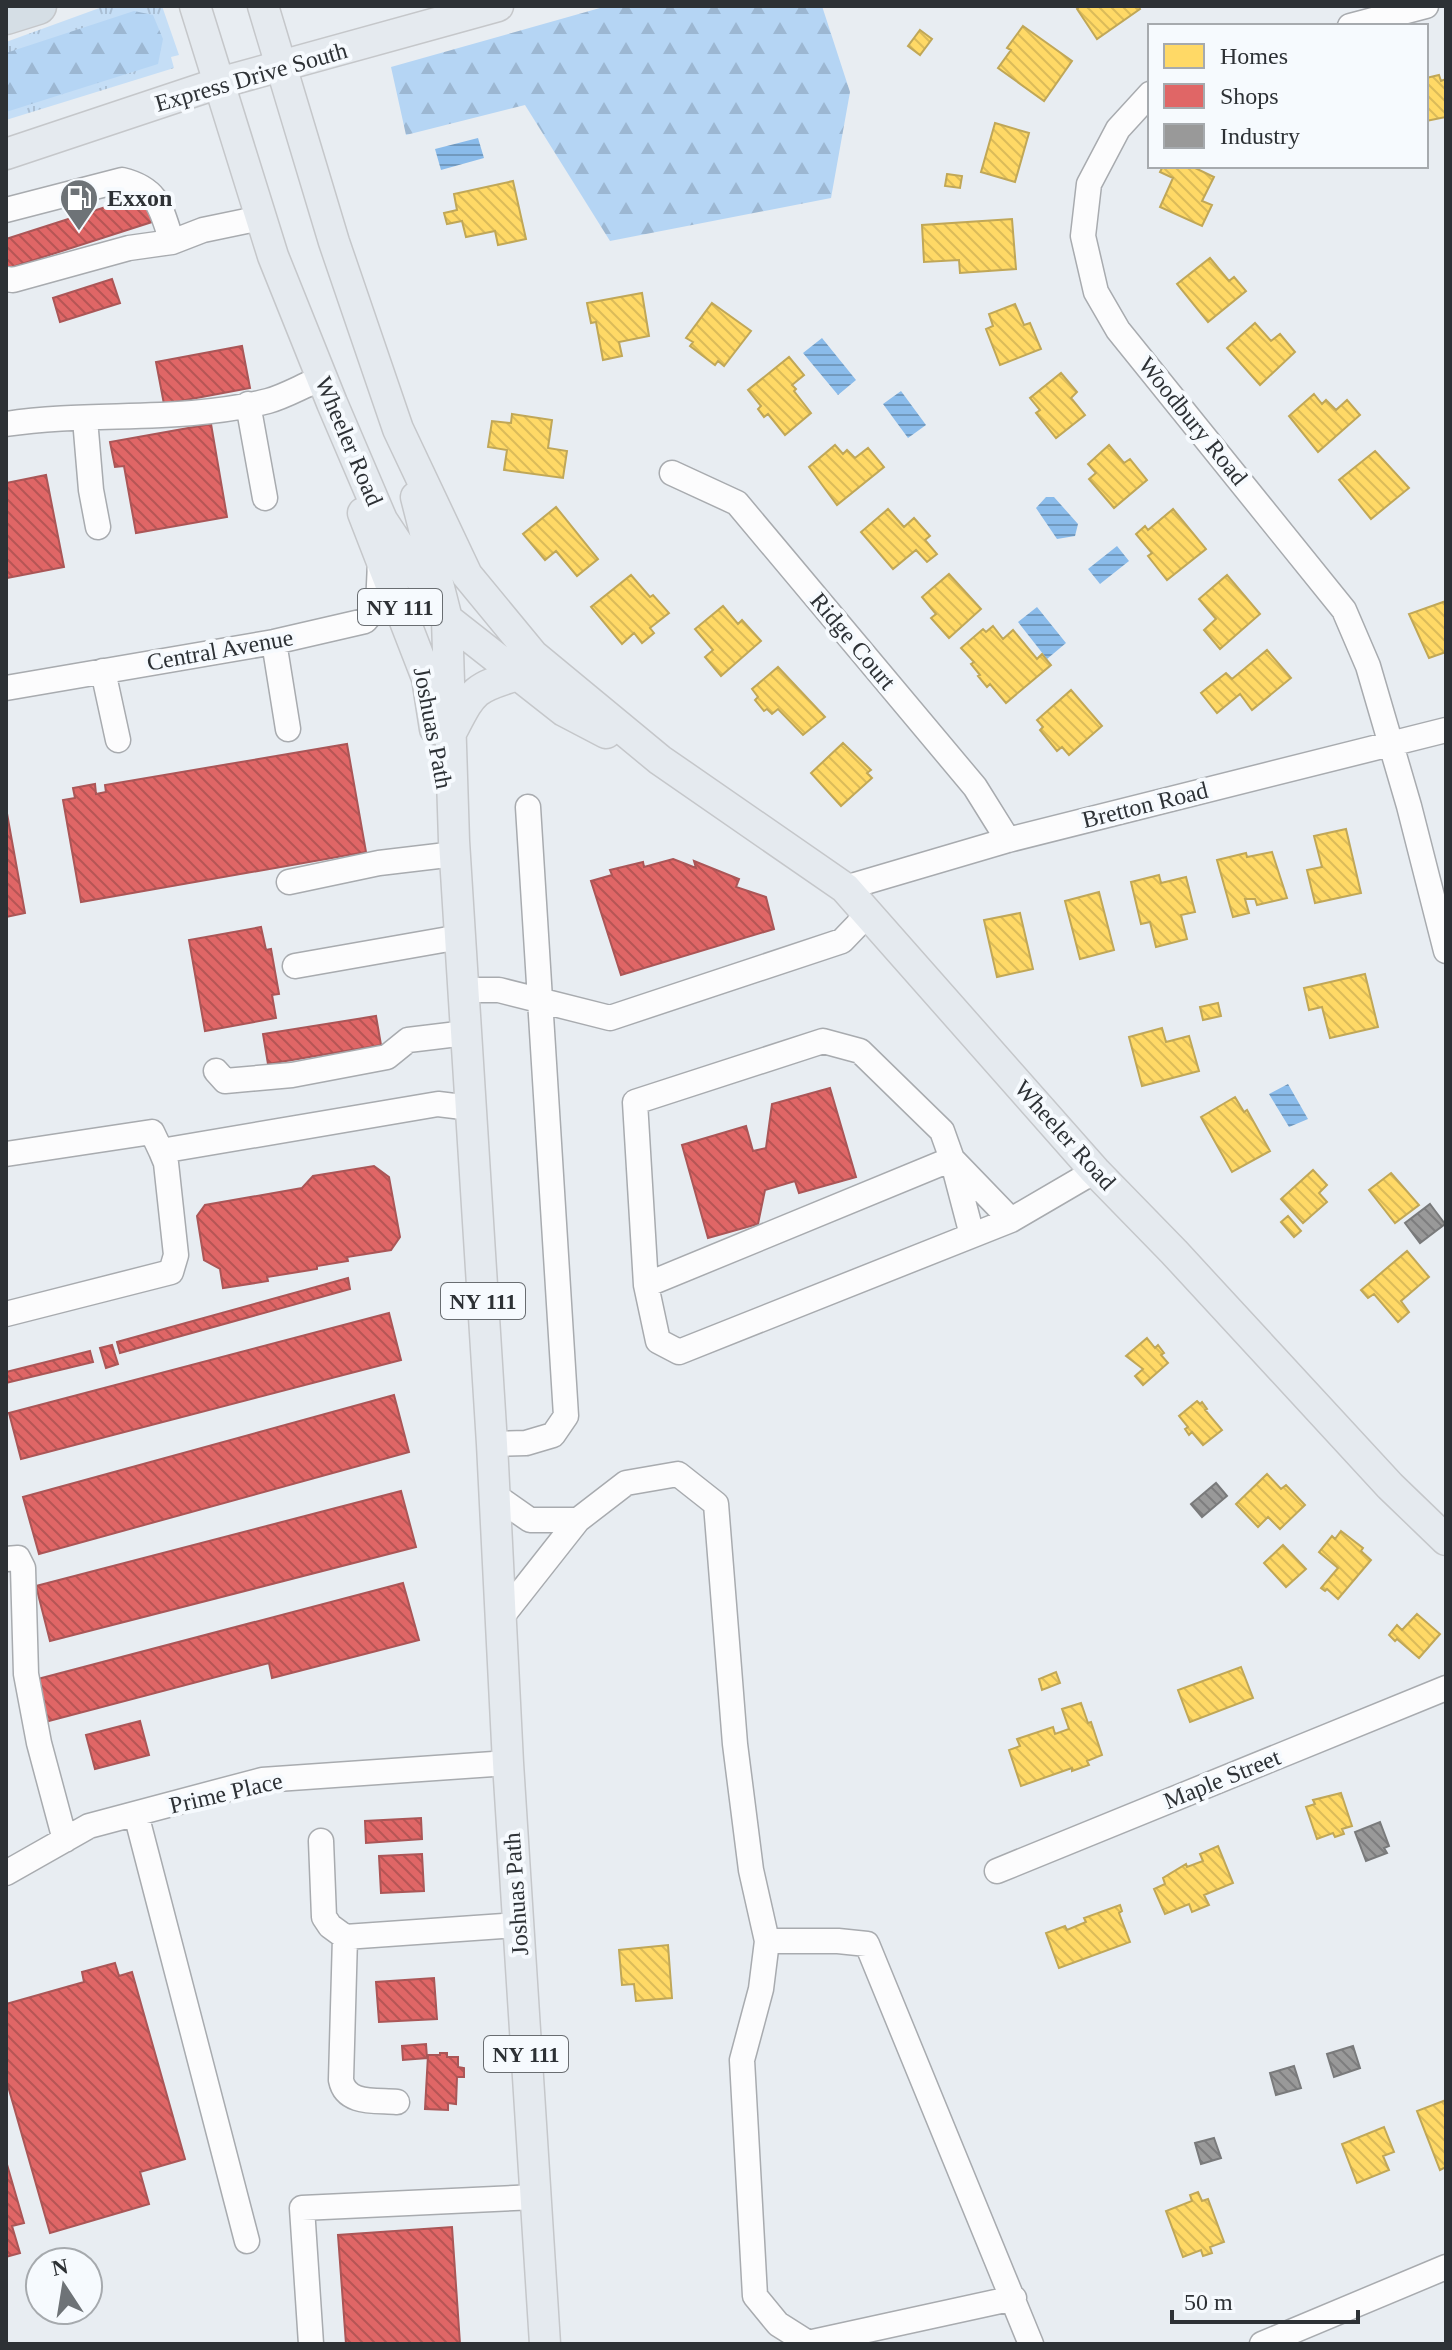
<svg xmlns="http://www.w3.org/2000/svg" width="1452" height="2350" viewBox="0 0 1452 2350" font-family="Georgia,serif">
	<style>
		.grass { fill: url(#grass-tufts) }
		.forest { fill: url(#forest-firs) }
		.water { fill: url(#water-rules) }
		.homes { fill: url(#homes-back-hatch); stroke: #c0a757; stroke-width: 2 }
		.shops { fill: url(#shops-back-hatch); stroke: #aa5657; stroke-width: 2 }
		.industry { fill: url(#industry-back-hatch); stroke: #797a7b; stroke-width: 2 }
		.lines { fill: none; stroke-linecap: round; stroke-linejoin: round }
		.minor-casing { stroke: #a8abaf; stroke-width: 27 }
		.major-casing { stroke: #c5c7ca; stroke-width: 33 }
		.highway-casing { stroke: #c5c7ca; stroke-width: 39 }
		.minor { stroke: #fcfcfd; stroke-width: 24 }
		.major { stroke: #e5eaef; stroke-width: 30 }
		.highway { stroke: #d5dee5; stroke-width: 36 }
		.labels { text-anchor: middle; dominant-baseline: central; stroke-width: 8; stroke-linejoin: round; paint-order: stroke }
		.shield { fill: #f6fafe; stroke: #696d71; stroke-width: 2 }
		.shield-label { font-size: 22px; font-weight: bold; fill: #2d3135 }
		.street-label { font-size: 24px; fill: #2d3135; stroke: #f6fafe }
		.poi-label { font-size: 24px; font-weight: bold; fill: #2d3135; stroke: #f6fafe; text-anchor: start }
	</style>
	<defs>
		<pattern id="grass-tufts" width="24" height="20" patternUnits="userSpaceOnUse" patternTransform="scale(2)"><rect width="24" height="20" fill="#c5def6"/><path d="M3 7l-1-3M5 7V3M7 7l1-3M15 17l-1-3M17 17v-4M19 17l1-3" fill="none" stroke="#aabfd4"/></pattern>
		<pattern id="forest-firs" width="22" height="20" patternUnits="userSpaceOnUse" patternTransform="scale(2)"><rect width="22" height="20" fill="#b5d5f4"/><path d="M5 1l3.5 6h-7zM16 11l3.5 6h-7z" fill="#9cb7d2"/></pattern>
		<pattern id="water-rules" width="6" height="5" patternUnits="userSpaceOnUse" patternTransform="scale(2)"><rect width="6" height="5" fill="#8abbea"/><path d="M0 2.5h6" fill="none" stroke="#7199be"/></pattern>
		<pattern id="homes-back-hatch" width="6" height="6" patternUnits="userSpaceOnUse" patternTransform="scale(2)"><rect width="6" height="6" fill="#ffd966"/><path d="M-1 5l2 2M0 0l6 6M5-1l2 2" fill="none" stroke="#dbbb59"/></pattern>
		<pattern id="shops-back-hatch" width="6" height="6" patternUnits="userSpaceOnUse" patternTransform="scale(2)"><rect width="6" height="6" fill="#e06666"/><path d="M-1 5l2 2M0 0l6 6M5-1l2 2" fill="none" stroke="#b65555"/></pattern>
		<pattern id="industry-back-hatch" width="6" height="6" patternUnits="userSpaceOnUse" patternTransform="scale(2)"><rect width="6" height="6" fill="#999"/><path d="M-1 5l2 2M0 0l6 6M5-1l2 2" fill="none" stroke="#7d7d7e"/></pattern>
	</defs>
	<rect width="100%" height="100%" fill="#e8edf2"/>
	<path class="grass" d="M 105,6 L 162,6 L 179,55 L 171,57 L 174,68 L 6,120 L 6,42 Z"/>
	<path class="forest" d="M 607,6 L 822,6 L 850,92 L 831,198 L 610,241 L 525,105 L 406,135 L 391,67 Z
		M 134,11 L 153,15 L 163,39 L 158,64 L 6,112 L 6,53 Z"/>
	<path class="water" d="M 478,138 L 484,158 L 441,170 L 435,149 Z
		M 822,338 L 856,380 L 838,395 L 803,353 Z
		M 901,391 L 926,425 L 908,438 L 883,404 Z
		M 1046,497 L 1054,497 L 1078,524 L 1075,536 L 1057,539 L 1036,508 Z
		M 1117,546 L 1129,561 L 1100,584 L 1088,569 Z
		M 1037,607 L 1066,643 L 1047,659 L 1018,622 Z
		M 1288,1084 L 1308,1119 L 1289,1127 L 1269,1094 Z"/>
	<path class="homes" d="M 1080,6 L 1138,6 L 1140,9 L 1097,39 L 1077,9 Z
		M 1023,26 L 1072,61 L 1044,101 L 998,68 L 1011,50 L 1007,48 Z
		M 920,30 L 932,39 L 920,55 L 908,46 Z
		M 1439,75 L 1441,81 L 1446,79 L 1446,117 L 1426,121 L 1426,78 Z
		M 995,123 L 1029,133 L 1015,182 L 981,172 Z
		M 1163,166 L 1191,166 L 1214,177 L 1202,201 L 1212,205 L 1202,226 L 1160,207 L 1173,178 L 1160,172 Z
		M 947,174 L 962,176 L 960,188 L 945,186 Z
		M 513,181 L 526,239 L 498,245 L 495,231 L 466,237 L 462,221 L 447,224 L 444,213 L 457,210 L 454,194 Z
		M 1012,219 L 1016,269 L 960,273 L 959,260 L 924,262 L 922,225 Z
		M 1210,258 L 1229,281 L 1234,277 L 1246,291 L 1208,322 L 1177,284 Z
		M 642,293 L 649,336 L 619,342 L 622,356 L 603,360 L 596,322 L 591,323 L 587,303 Z
		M 712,303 L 751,331 L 724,366 L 718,361 L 715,365 L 690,346 L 693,342 L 686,338 Z
		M 1015,304 L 1024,325 L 1030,323 L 1041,349 L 1000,365 L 986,329 L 993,326 L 989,314 Z
		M 1255,323 L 1271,341 L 1280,334 L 1295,352 L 1260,385 L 1227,348 Z
		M 789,357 L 804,375 L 792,385 L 796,389 L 794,391 L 811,413 L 785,435 L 768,414 L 764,417 L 758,409 L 761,406 L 748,390 Z
		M 1061,373 L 1077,392 L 1071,398 L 1085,415 L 1056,438 L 1036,413 L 1040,410 L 1030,398 Z
		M 1314,394 L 1322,404 L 1326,400 L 1336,410 L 1347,400 L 1360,415 L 1318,452 L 1289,416 Z
		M 512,414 L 552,420 L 548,448 L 567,451 L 563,478 L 504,470 L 507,450 L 488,447 L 492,421 L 511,423 Z
		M 835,445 L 843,454 L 847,450 L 855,458 L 868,448 L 884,467 L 837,505 L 809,467 Z
		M 1109,445 L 1124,463 L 1130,459 L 1147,480 L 1114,508 L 1089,479 L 1096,473 L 1088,464 Z
		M 1375,451 L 1409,488 L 1371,519 L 1339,480 Z
		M 556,507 L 598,559 L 577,576 L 556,551 L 545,560 L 523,534 Z
		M 888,509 L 904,527 L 914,518 L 930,536 L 925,540 L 937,554 L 927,562 L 916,550 L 893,569 L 861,532 Z
		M 1173,509 L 1206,549 L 1167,580 L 1148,556 L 1152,553 L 1136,534 L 1145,526 L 1148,530 Z
		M 949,574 L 981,609 L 949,638 L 931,618 L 936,614 L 922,597 Z
		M 631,575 L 650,597 L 653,595 L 669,613 L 650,628 L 654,633 L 642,643 L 634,633 L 622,644 L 591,607 Z
		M 1227,575 L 1260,614 L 1220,649 L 1204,630 L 1216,619 L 1199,599 Z
		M 1446,601 L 1446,652 L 1429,658 L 1409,614 Z
		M 723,606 L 738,624 L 742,620 L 761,641 L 721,676 L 705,657 L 713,650 L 695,629 Z
		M 993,626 L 1003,639 L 1013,630 L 1037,659 L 1042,654 L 1051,665 L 1006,703 L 990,684 L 987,687 L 978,676 L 980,675 L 971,664 L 974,662 L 961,648 L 983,629 L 986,632 Z
		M 1267,650 L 1291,678 L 1252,710 L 1240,694 L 1217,713 L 1201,693 L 1226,673 L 1232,679 Z
		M 778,667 L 825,717 L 803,735 L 778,709 L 772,714 L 767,709 L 764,711 L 755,700 L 758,697 L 752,689 Z
		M 1071,690 L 1102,726 L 1069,755 L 1062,747 L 1057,751 L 1040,730 L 1043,727 L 1037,720 Z
		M 843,743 L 871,770 L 867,773 L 872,778 L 841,806 L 811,773 Z
		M 1346,829 L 1361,893 L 1315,903 L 1307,870 L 1322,867 L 1314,836 Z
		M 1272,852 L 1287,898 L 1257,905 L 1255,899 L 1245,899 L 1249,913 L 1233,917 L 1217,860 L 1246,853 L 1247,857 Z
		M 1159,875 L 1161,883 L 1186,877 L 1195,912 L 1181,915 L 1187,939 L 1156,947 L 1150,922 L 1141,924 L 1131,882 Z
		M 1099,892 L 1114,950 L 1080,959 L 1065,901 Z
		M 1020,913 L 1033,969 L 997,977 L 984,920 Z
		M 1365,974 L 1378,1027 L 1330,1038 L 1322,1007 L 1309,1010 L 1304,988 Z
		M 1218,1003 L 1221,1016 L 1203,1020 L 1200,1007 Z
		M 1162,1028 L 1166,1042 L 1189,1036 L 1199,1071 L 1142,1086 L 1129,1037 Z
		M 1235,1097 L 1244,1112 L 1247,1110 L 1270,1151 L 1232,1172 L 1201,1117 Z
		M 1313,1170 L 1327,1185 L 1319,1193 L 1327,1202 L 1303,1223 L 1281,1199 Z
		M 1391,1173 L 1419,1205 L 1395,1223 L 1369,1190 Z
		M 1288,1216 L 1301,1231 L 1294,1237 L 1281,1222 Z
		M 1407,1251 L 1429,1277 L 1401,1301 L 1409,1312 L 1398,1322 L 1374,1294 L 1368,1298 L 1361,1290 Z
		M 1147,1338 L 1155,1348 L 1158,1345 L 1164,1353 L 1161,1355 L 1168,1363 L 1143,1385 L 1135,1376 L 1143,1369 L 1126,1356 Z
		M 1197,1401 L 1200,1404 L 1202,1402 L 1207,1409 L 1205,1410 L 1222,1430 L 1203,1445 L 1192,1432 L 1189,1435 L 1185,1429 L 1188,1427 L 1179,1416 Z
		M 1267,1474 L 1281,1489 L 1286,1485 L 1305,1505 L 1280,1529 L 1268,1517 L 1258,1527 L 1236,1504 Z
		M 1341,1531 L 1363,1548 L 1361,1551 L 1371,1560 L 1338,1599 L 1327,1589 L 1325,1591 L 1321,1588 L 1338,1568 L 1319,1552 L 1332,1536 L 1335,1539 Z
		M 1283,1545 L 1306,1569 L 1286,1587 L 1264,1563 Z
		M 1417,1614 L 1440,1634 L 1419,1658 L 1397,1639 L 1395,1641 L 1389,1635 L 1397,1625 L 1402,1630 Z
		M 1241,1667 L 1253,1698 L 1190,1722 L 1178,1690 Z
		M 1056,1672 L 1060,1683 L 1042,1690 L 1039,1679 Z
		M 1081,1703 L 1088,1723 L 1091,1722 L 1102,1755 L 1087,1761 L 1089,1765 L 1072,1771 L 1072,1768 L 1021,1786 L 1009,1750 L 1020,1746 L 1017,1739 L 1053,1727 L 1055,1734 L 1069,1729 L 1062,1709 Z
		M 1341,1793 L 1352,1826 L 1342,1829 L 1344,1834 L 1335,1837 L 1333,1833 L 1317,1839 L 1306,1807 L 1315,1804 L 1313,1800 Z
		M 1218,1846 L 1233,1883 L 1204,1895 L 1209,1905 L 1192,1912 L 1189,1904 L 1165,1914 L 1154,1889 L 1165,1884 L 1163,1878 L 1186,1864 L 1187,1867 L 1203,1861 L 1200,1854 Z
		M 1120,1905 L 1122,1911 L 1119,1913 L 1130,1942 L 1059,1968 L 1046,1933 L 1065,1926 L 1067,1930 L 1086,1922 L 1084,1918 Z
		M 668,1945 L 672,1998 L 636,2001 L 634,1984 L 622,1985 L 619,1950 Z
		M 1446,2100 L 1446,2167 L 1440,2170 L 1417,2111 Z
		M 1384,2127 L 1394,2152 L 1383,2156 L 1389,2170 L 1357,2183 L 1342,2144 Z
		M 1198,2192 L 1202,2201 L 1208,2199 L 1224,2242 L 1210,2247 L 1212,2253 L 1203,2256 L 1201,2250 L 1183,2257 L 1166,2211 L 1192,2201 L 1190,2195 Z"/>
	<path class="shops" d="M 146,194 L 155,221 L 6,269 L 6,239 Z
		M 112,279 L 120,303 L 60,322 L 53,298 Z
		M 242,346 L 250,388 L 164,404 L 156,362 Z
		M 211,424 L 227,517 L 136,533 L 124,466 L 115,467 L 110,442 Z
		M 46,475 L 64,567 L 7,578 L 6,483 Z
		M 347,744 L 366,852 L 81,902 L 63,800 L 75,798 L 73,788 L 95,784 L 96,794 L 106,792 L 105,785 Z
		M 6,808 L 25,913 L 6,917 Z
		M 673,859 L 696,868 L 694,861 L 739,879 L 736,887 L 766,897 L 774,929 L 621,975 L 591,881 L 612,875 L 610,870 L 643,862 L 644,867 Z
		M 261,927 L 266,950 L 271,949 L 279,994 L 272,995 L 276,1018 L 205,1031 L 189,940 Z
		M 376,1016 L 381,1045 L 268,1064 L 263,1034 Z
		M 830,1088 L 856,1177 L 799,1193 L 795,1181 L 765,1190 L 758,1224 L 708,1238 L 682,1145 L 746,1126 L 753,1151 L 766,1148 L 772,1104 Z
		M 374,1166 L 389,1177 L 400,1237 L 391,1250 L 347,1257 L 348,1261 L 317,1266 L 317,1269 L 267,1277 L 268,1281 L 223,1288 L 220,1269 L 204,1260 L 197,1216 L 205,1205 L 302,1188 L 313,1176 Z
		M 348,1278 L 350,1289 L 120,1353 L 117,1342 Z
		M 389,1313 L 401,1360 L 21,1459 L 9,1413 Z
		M 112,1345 L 118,1364 L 106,1368 L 100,1348 Z
		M 90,1351 L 93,1362 L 6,1383 L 6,1372 Z
		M 394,1395 L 409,1452 L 39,1554 L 23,1497 Z
		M 401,1491 L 416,1547 L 50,1641 L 36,1586 Z
		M 403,1583 L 419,1640 L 272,1678 L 269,1663 L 45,1722 L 34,1680 Z
		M 140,1721 L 149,1755 L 95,1769 L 86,1735 Z
		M 421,1818 L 422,1839 L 366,1843 L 365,1821 Z
		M 422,1854 L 424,1891 L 381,1893 L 379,1856 Z
		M 115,1963 L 119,1976 L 132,1972 L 185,2159 L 140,2172 L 149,2204 L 50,2233 L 6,2079 L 6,2004 L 84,1982 L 82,1972 Z
		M 434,1978 L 437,2019 L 379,2022 L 376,1982 Z
		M 426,2044 L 427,2058 L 403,2060 L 402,2046 Z
		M 440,2053 L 447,2053 L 447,2057 L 458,2057 L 458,2067 L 464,2068 L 464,2077 L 457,2077 L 456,2104 L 448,2103 L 448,2110 L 425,2109 L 428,2055 L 440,2055 Z
		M 6,2161 L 24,2223 L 12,2226 L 20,2253 L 6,2257 Z
		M 452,2227 L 460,2344 L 346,2344 L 338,2235 Z"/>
	<path class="industry" d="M 1430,1204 L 1445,1224 L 1420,1243 L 1405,1223 Z
		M 1216,1483 L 1227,1496 L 1202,1517 L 1191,1504 Z
		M 1380,1822 L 1389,1846 L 1384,1848 L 1387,1853 L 1366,1861 L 1355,1832 Z
		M 1353,2046 L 1360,2068 L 1334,2077 L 1327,2054 Z
		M 1294,2066 L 1301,2088 L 1276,2095 L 1270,2073 Z
		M 1214,2138 L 1221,2158 L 1201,2164 L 1195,2143 Z"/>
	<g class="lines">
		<defs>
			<path id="minor" d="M 1350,26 L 1426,6
				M 1150,94 L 1118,129 L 1089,184 L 1083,236 L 1096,292 L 1118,330 L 1344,610 L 1368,666 L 1409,806 L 1446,951
				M 6,210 L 122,180 C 159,189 161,209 172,242
				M 6,279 L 13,280 L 129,248 L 172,242 L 203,230 L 261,218
				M 248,404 L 265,498
				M 85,419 L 91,490 L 98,527
				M 6,424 C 93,411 181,423 268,401 C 283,397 299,388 313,382
				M 672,473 L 737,503 L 975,787 L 1008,840
				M 274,642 L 288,729
				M 103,671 L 118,740
				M 6,688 L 274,642 L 365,621 L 378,606 L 380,563
				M 289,882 L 379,863 L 455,854
				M 845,888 L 1008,840 L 1446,730
				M 295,966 L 460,937
				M 464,990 L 499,990 L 610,1018 L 842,941 L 868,914
				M 216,1071 L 225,1081 L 292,1075 L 387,1057 L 408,1040 L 466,1033
				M 6,1154 L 152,1132 L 161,1151 L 438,1104 L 471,1108
				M 954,1161 L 1011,1220
				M 972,1235 L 952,1159 L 942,1131 L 860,1051 L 823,1041 L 635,1102 L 646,1285 L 658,1341 L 679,1352 L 1011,1220 L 1095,1171
				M 646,1285 L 952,1159
				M 6,1314 L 171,1272 L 176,1255 L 166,1163 L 161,1151
				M 492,1444 L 526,1443 L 553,1435 L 566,1416 L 528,807
				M 494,1495 L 530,1520 L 578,1520
				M 6,1559 L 18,1558 L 23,1568 L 26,1674 L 39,1743 L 65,1840
				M 500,1619 L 578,1520 L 626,1483 L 678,1474 L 716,1504 L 735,1744 L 751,1870 L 767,1941 L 761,1989 L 742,2060 L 755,2296 L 778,2324 L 808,2343 L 1014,2298
				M 136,1814 L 247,2241
				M 321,1841 L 324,1917 L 330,1926 L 345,1937 L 518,1925
				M 997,1871 L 1446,1688
				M 6,1873 L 89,1826 L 262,1780 L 508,1763
				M 345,1937 L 341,2080 C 346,2105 376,2100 397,2102
				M 767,1941 L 838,1941 L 867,1944 L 1031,2344
				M 311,2344 L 302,2208 L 536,2197
				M 1262,2344 L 1446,2267"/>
			<path id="major" d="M 195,6 L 273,256 L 332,403 L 382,520 L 447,619 L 564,711 L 606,733
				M 263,6 L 334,242 L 398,429 L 467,575 L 533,655 L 660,760 L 845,888 L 1095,1171 L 1174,1252 L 1390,1486 L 1446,1540
				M 6,154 L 219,83 L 498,6
				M 416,497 L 447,619 L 454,841 L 492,1444 L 508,1763 L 545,2344
				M 363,513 L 427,678 L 435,729
				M 452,731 C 473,691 473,688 518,675"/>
			<path id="highway" d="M 6,16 L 38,6"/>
		</defs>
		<use href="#minor" class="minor-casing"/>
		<use href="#major" class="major-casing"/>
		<use href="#highway" class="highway-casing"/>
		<use href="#minor" class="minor"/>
		<use href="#major" class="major"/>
		<use href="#highway" class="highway"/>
	</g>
	<defs>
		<symbol id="fuel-pin" viewBox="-11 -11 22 30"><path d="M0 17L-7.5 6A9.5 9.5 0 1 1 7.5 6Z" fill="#6e7377" stroke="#f6fafe"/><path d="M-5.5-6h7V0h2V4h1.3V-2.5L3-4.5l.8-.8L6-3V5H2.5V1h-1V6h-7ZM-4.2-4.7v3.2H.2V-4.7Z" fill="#fff"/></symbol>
	</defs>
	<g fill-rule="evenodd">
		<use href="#fuel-pin" x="57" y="176" width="44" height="60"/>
	</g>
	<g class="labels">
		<g class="shield">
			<rect x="358" y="589" width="84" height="36" rx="6"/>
			<rect x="441" y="1283" width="84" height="36" rx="6"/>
			<rect x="484" y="2036" width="84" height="36" rx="6"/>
		</g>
		<g class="shield-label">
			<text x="400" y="607">NY 111</text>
			<text x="483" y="1301">NY 111</text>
			<text x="526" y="2054">NY 111</text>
		</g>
		<g class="street-label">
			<text transform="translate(251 77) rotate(-16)">Express Drive South</text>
			<text transform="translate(1193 421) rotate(51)">Woodbury Road</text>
			<text transform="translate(349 441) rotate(67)">Wheeler Road</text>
			<text transform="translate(853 641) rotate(50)">Ridge Court</text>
			<text transform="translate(220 650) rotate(-10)">Central Avenue</text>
			<text transform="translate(433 728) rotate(79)">Joshuas Path</text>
			<text transform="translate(1145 805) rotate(-14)">Bretton Road</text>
			<text transform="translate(1065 1135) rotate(48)">Wheeler Road</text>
			<text transform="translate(1222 1779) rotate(-22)">Maple Street</text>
			<text transform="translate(226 1793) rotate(-13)">Prime Place</text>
			<text transform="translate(516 1894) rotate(-94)">Joshuas Path</text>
		</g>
		<g class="poi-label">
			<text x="107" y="198">Exxon</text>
		</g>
	</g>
	<rect width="1452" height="2350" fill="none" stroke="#2d3135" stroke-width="16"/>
	<rect x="1148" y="24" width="280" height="144" fill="#f6fafe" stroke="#a6aaae" stroke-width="2"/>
	<rect x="1164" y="44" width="40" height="24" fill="#ffd966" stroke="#a6aaae" stroke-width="2"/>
	<text x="1220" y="64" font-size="24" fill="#2d3135">Homes</text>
	<rect x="1164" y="84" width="40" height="24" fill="#e06666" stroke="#a6aaae" stroke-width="2"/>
	<text x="1220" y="104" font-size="24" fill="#2d3135">Shops</text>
	<rect x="1164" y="124" width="40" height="24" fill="#999999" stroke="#a6aaae" stroke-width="2"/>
	<text x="1220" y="144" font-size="24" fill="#2d3135">Industry</text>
	<g transform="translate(64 2286) rotate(348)"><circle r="38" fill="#f6fafe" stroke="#a6aaae" stroke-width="2"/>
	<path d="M0-6L14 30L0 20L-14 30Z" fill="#6e7377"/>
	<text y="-12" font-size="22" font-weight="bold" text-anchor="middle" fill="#2d3135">N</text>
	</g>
	<path d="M1172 2310v12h186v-12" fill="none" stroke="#2d3135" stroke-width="4"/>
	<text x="1184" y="2310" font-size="24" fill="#2d3135" stroke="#f6fafe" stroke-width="6" paint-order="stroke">50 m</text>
</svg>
